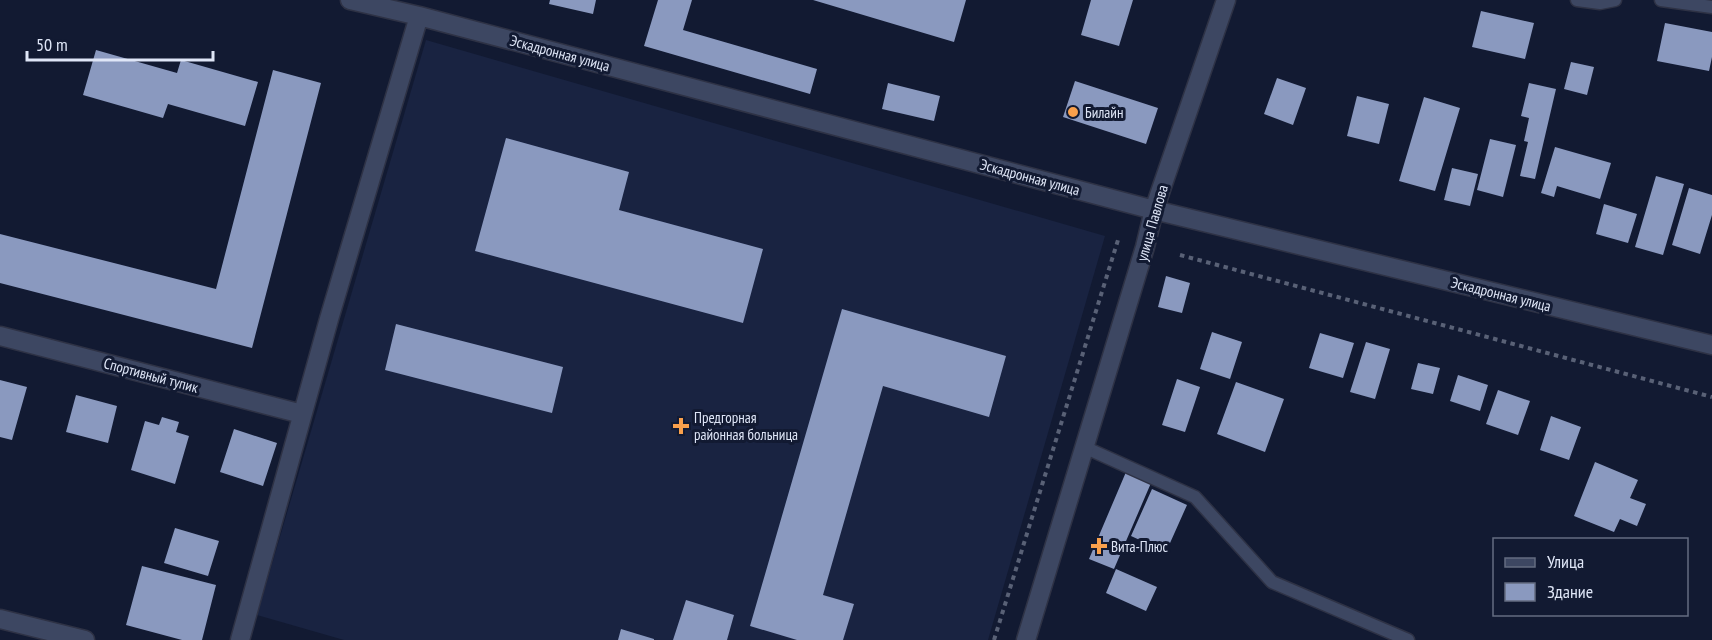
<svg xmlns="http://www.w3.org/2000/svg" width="1712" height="640" viewBox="0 0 1712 640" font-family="'PT Sans Narrow',sans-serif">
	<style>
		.built { fill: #192341 }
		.building { fill: #8a99bf }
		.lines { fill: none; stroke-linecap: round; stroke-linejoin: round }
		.lane-casing { stroke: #2e3245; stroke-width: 15 }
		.street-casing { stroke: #2e3245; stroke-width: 21 }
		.path { stroke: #596176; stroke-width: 4; stroke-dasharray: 4.5 4.5; stroke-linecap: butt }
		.lane { stroke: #3d4762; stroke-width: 12 }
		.street { stroke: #3d4762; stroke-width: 18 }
		.poi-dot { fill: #f9a04c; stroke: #121a32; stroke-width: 2 }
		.labels { text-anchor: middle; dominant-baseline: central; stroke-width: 6; stroke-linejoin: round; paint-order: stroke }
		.street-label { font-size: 15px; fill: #dfe6f7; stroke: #121a32 }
		.poi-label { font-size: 15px; fill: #dfe6f7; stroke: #121a32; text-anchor: start }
	</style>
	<rect width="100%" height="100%" fill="#121a32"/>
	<path class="built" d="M 426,40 L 1105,236 L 988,640 L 344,640 L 257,615 Z"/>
	<path class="building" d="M 550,0 L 596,0 L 593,14 L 549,4 Z
		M 658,0 L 692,0 L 683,30 L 817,69 L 810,94 L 644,46 Z
		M 813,0 L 966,0 L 954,42 Z
		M 1091,0 L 1133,0 L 1119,46 L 1081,35 Z
		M 1481,11 L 1534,23 L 1525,59 L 1472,47 Z
		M 1665,23 L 1712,32 L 1712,57 L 1709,71 L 1657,61 Z
		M 96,50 L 177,73 L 181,60 L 258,82 L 245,126 L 168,104 L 163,118 L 83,95 Z
		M 1571,62 L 1594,67 L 1587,95 L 1564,89 Z
		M 273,70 L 321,83 L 252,348 L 0,283 L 0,234 L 216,289 Z
		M 1277,78 L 1306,88 L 1293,125 L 1264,114 Z
		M 1075,81 L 1158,108 L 1146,144 L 1063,117 Z
		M 888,83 L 940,96 L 934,121 L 882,109 Z
		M 1529,83 L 1556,89 L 1535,179 L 1520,176 L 1528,142 L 1524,141 L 1529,118 L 1521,116 Z
		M 1357,96 L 1389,104 L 1379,144 L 1347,136 Z
		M 1424,97 L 1460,108 L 1435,191 L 1399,181 Z
		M 506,138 L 629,172 L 619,210 L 763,249 L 743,323 L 475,251 Z
		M 1490,139 L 1516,145 L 1503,197 L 1477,190 Z
		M 1555,147 L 1611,163 L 1600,199 L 1557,186 L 1554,197 L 1541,193 Z
		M 1452,168 L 1478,174 L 1470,206 L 1444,200 Z
		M 1656,176 L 1684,184 L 1663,255 L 1635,247 Z
		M 1689,188 L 1712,195 L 1712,215 L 1700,254 L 1672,245 Z
		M 1604,204 L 1637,214 L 1628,243 L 1596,234 Z
		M 1166,276 L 1190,283 L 1182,313 L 1158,307 Z
		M 842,309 L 1006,356 L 989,417 L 883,386 L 823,595 L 854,604 L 843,640 L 797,640 L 750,626 Z
		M 396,324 L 563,367 L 552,413 L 385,370 Z
		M 1212,332 L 1242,342 L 1230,379 L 1200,369 Z
		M 1320,333 L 1354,343 L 1343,378 L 1309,368 Z
		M 1366,342 L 1390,349 L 1375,399 L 1350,392 Z
		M 1418,363 L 1440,368 L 1433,394 L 1411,389 Z
		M 1458,375 L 1488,385 L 1480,411 L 1450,401 Z
		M 1177,379 L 1200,387 L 1185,432 L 1162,425 Z
		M 0,380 L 27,387 L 12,440 L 0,437 Z
		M 1236,382 L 1284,399 L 1265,452 L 1217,434 Z
		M 1498,390 L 1530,401 L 1518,435 L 1486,424 Z
		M 76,395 L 117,406 L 108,443 L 66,432 Z
		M 1551,416 L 1581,427 L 1569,460 L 1540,450 Z
		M 162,417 L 179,422 L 176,432 L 189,436 L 175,484 L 131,470 L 145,421 L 159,425 Z
		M 234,429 L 277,443 L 263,486 L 220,472 Z
		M 1595,462 L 1638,480 L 1630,498 L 1646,504 L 1637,526 L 1620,519 L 1614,532 L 1574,516 Z
		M 1126,472 L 1151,483 L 1114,569 L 1089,559 Z
		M 1152,489 L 1187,505 L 1166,552 L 1131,536 Z
		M 175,528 L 219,541 L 208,576 L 164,563 Z
		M 142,566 L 216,585 L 202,640 L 182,640 L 126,625 Z
		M 1116,569 L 1157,587 L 1146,611 L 1106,593 Z
		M 686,600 L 734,615 L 727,640 L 673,640 Z
		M 621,629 L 654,639 L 654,640 L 618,640 Z"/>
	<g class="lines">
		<defs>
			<path id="lane" d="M 1577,0 L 1600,3 L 1615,0
				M 1661,0 L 1712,7
				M 1084,447 L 1195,497 L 1272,582 L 1408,640"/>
			<path id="street" d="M 350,0 L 419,16 L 1154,210 L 1712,345
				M 0,336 L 302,414
				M 0,619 L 85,640
				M 240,640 L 329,319 L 419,16
				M 1026,640 L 1145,247 L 1154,210 L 1226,0"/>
		</defs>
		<use href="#lane" class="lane-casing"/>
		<use href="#street" class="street-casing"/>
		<path class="path" d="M 1180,255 L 1712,397
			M 994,640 L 1118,240"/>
		<use href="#lane" class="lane"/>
		<use href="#street" class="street"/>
	</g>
	<g class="poi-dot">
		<circle cx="1073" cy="112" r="6"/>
		<path d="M678 417h6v6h6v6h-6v6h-6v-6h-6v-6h6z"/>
		<path d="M1096 537h6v6h6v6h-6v6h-6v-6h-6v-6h6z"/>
	</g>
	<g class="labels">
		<g class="street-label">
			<text transform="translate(560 53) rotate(15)">Эскадронная улица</text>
			<text transform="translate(1030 177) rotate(15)">Эскадронная улица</text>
			<text transform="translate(1152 223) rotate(-74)">улица Павлова</text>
			<text transform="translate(1501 294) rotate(14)">Эскадронная улица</text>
			<text transform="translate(151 375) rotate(15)">Спортивный тупик</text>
		</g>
		<g class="poi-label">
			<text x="1085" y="112">Билайн</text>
			<text x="694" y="417">Предгорная<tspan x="694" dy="17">районная больница</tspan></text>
			<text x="1111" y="546">Вита-Плюс</text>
		</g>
	</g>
	<rect x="1493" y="538" width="195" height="78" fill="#121a32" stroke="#646c81" stroke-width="1.5"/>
	<rect x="1505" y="558" width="30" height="9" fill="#3d4762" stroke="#646c81" stroke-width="1.5"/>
	<text x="1547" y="568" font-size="18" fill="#dfe6f7">Улица</text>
	<rect x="1505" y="583" width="30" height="18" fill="#8a99bf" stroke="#646c81" stroke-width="1.5"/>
	<text x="1547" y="598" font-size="18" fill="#dfe6f7">Здание</text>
	<path d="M27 51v9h186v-9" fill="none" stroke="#dfe6f7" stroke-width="3"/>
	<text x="36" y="51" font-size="18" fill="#dfe6f7" stroke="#121a32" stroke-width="4.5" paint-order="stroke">50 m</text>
</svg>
